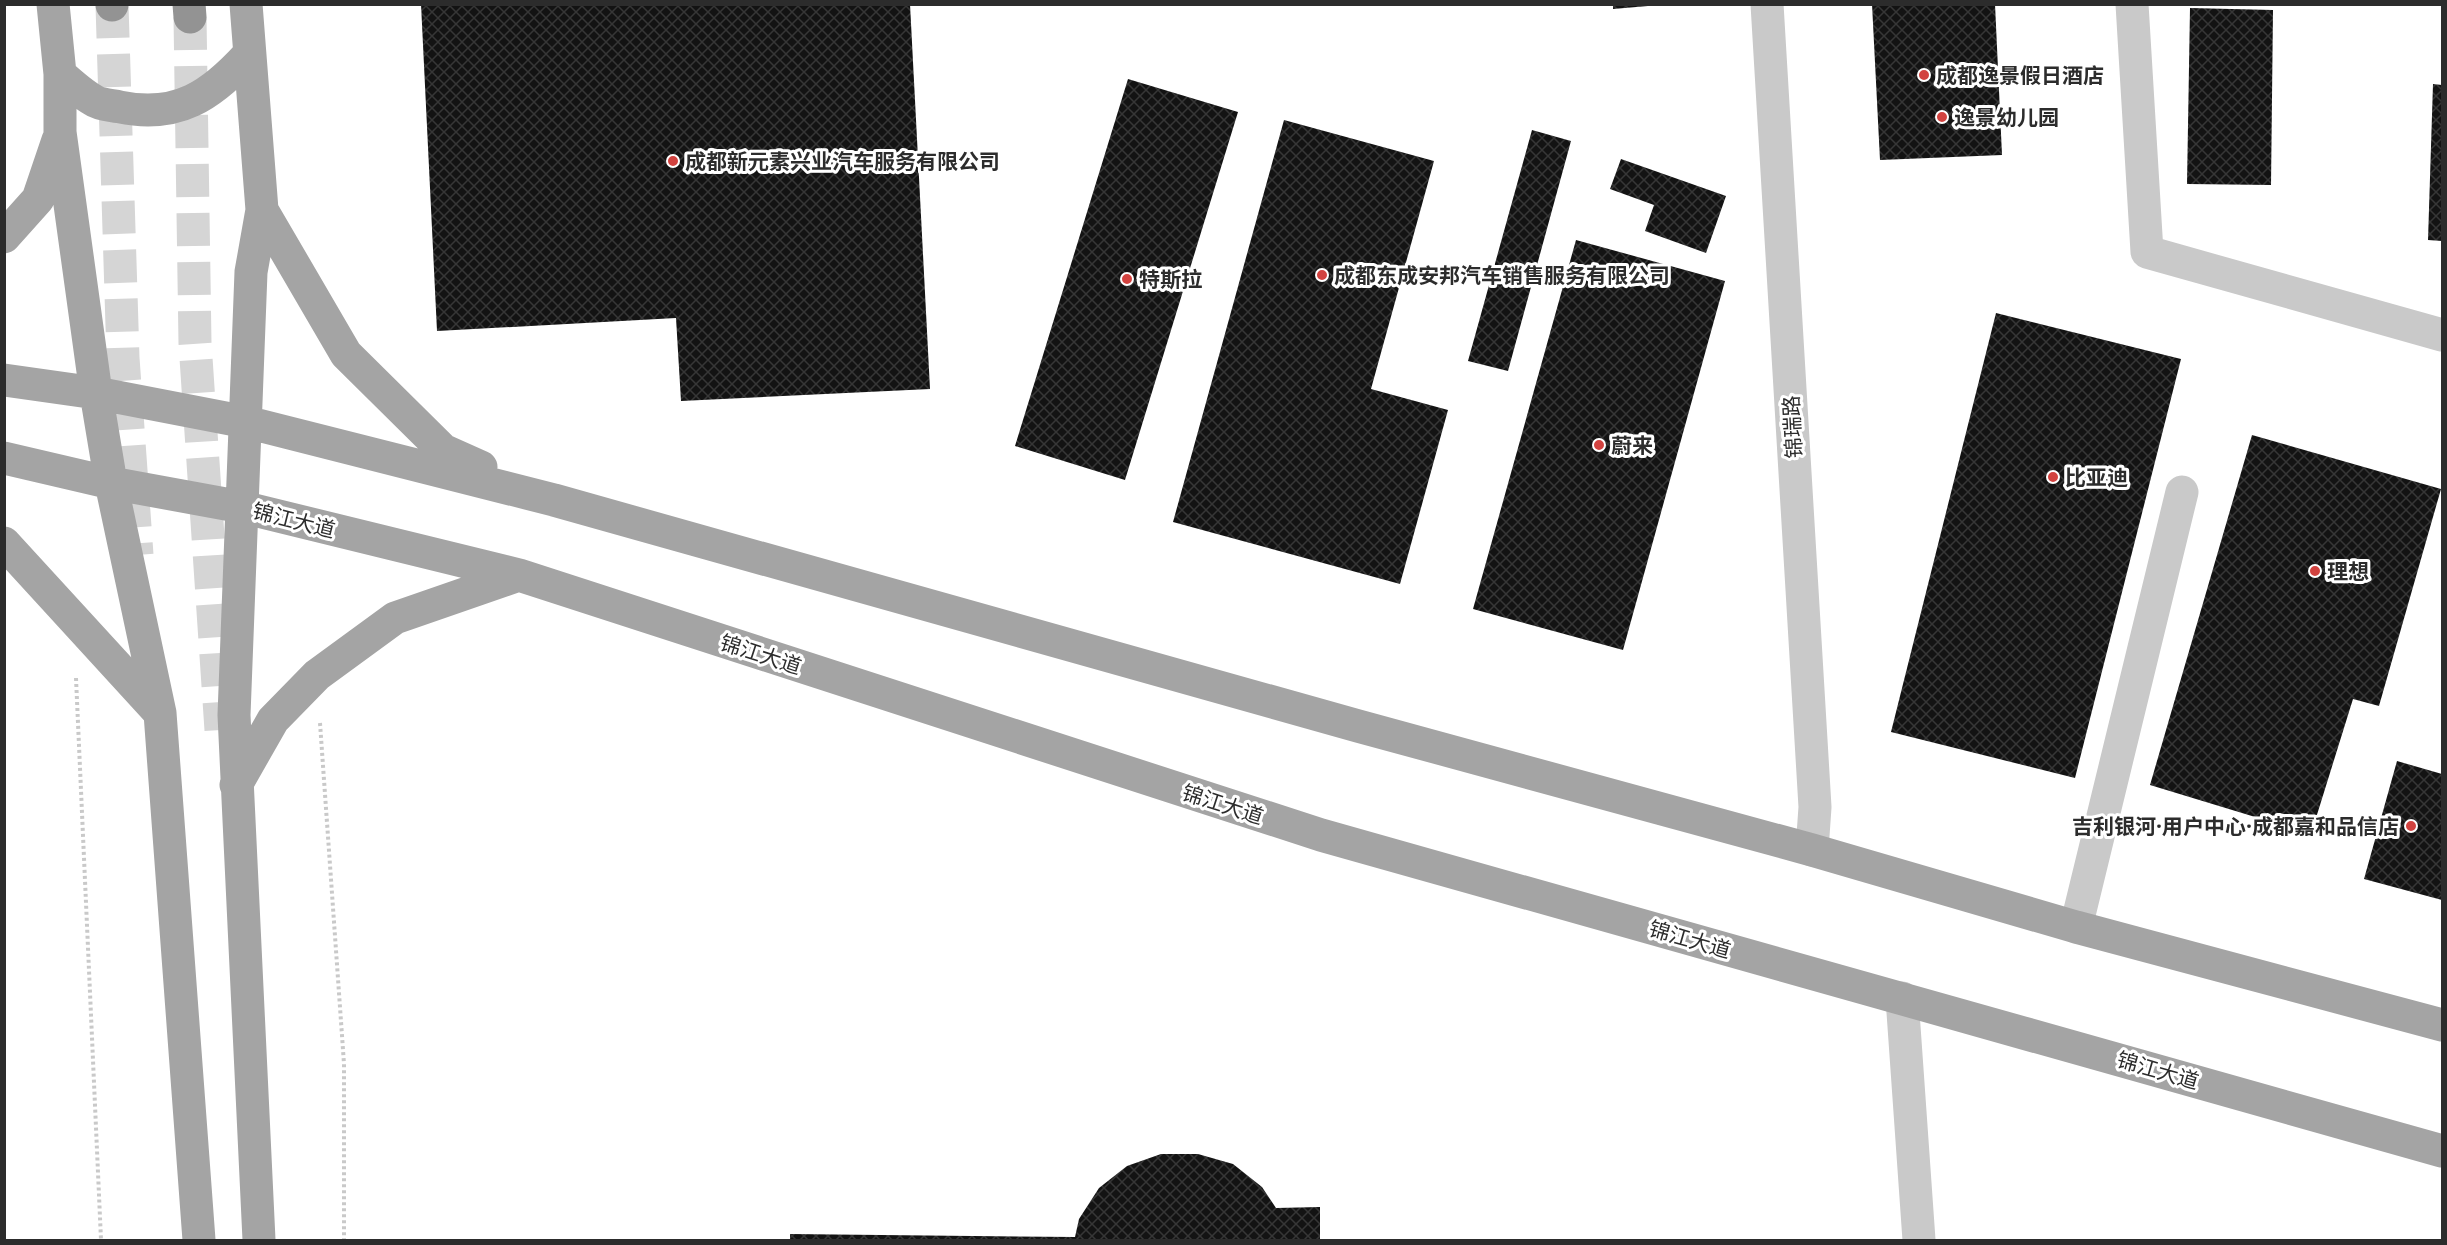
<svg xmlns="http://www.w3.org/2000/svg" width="2447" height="1245" viewBox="0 0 2447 1245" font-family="'Open Sans','Noto Sans SC',sans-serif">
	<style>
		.building { fill: url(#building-cross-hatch) }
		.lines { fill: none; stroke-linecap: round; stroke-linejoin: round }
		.highway-tunnel { stroke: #d5d5d5; stroke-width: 33; stroke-dasharray: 33 16; stroke-linecap: butt }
		.path { stroke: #c9c9c9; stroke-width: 4; stroke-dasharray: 3 3; stroke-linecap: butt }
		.minor { stroke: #c9c9c9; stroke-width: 33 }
		.major { stroke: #a4a4a4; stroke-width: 33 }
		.highway { stroke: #939393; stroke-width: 33 }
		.poi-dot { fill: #d2423f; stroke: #fff; stroke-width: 2 }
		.labels { text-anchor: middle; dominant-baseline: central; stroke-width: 6; stroke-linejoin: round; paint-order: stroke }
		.poi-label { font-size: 21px; font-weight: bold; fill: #2c2c2c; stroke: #fff; text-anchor: start }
		.street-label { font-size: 21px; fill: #2c2c2c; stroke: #fff }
	</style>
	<defs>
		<pattern id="building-cross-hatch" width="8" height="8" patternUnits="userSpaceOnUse" patternTransform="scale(1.5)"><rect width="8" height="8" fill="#131313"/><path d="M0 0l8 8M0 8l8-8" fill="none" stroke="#363636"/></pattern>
	</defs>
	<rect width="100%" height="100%" fill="#fff"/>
	<path class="building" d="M 421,4 L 910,4 L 930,389 L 681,401 L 676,318 L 437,331 Z
		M 1613,4 L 1648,4 L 1648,6 L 1613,9 Z
		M 1872,4 L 1995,4 L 2002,155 L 1880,160 Z
		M 2190,8 L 2273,10 L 2271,185 L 2187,184 Z
		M 1128,79 L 1238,112 L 1125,480 L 1015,446 Z
		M 2433,84 L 2442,85 L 2442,241 L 2428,240 Z
		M 1284,120 L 1434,161 L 1371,389 L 1448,410 L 1400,584 L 1173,522 Z
		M 1532,130 L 1571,141 L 1508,371 L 1468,361 Z
		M 1621,159 L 1726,196 L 1706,253 L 1645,231 L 1654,205 L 1610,189 Z
		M 1576,240 L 1725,281 L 1623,650 L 1473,609 Z
		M 1996,313 L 2181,359 L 2075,778 L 1891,732 Z
		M 2252,435 L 2441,489 L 2379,706 L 2353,699 L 2311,834 L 2150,785 Z
		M 2397,761 L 2442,774 L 2442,900 L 2364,879 Z
		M 1161,1154 L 1198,1154 L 1233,1164 L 1262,1187 L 1276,1208 L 1320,1207 L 1320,1240 L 790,1240 L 790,1234 L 1075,1237 L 1079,1219 L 1099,1188 L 1127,1166 Z"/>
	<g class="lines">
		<path class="highway-tunnel" d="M 112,5 L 123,358 L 137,555
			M 190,17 L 195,343 L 221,730"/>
		<path class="path" d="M 76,678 L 101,1240
			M 320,723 L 344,1064 L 344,1240"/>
		<path class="minor" d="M 1767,4 L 1815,807 L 1812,850
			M 2132,4 L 2147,252 L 2442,335
			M 2076,927 L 2182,492
			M 1902,998 L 1919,1240"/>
		<path class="major" d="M 53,4 L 60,74 L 60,132 L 96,393 L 111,483 L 160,713 L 199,1240
			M 246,4 L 262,210 L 251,272 L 234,715 L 259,1240
			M 60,74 C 70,83 81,93 93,100 C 100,105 111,105 120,107 C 178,119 212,95 249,54
			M 262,210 L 346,354 L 443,450 L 481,467
			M 4,237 L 38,199 L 58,140
			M 4,380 L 96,393 L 246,422 L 554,500 L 1358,726 L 1812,850 L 2076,927 L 2442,1025
			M 4,458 L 111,483 L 242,507 L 519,575 L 1321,835 L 2442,1151
			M 4,543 L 157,710
			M 236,785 L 273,720 L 317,675 L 395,618 L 519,575"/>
		<path class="highway" d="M 112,4 L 112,5
			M 189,4 L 190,17"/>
	</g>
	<g class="poi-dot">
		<circle cx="1924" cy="75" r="6"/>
		<circle cx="1942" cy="117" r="6"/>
		<circle cx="673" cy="161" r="6"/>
		<circle cx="1322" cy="275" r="6"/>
		<circle cx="1127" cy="279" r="6"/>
		<circle cx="1599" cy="445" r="6"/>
		<circle cx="2053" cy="477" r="6"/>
		<circle cx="2315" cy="571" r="6"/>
		<circle cx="2411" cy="826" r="6"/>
	</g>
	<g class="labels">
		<g class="poi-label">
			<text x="1936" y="75">成都逸景假日酒店</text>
			<text x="1954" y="117">逸景幼儿园</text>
			<text x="685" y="161">成都新元素兴业汽车服务有限公司</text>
			<text x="1334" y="275">成都东成安邦汽车销售服务有限公司</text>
			<text x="1139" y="279">特斯拉</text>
			<text x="1611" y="445">蔚来</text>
			<text x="2065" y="477">比亚迪</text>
			<text x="2327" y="571">理想</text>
			<text x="2399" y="826" text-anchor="end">吉利银河·用户中心·成都嘉和品信店</text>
		</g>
		<g class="street-label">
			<text transform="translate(1792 427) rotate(-93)">锦瑞路</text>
			<text transform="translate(294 520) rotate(14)">锦江大道</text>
			<text transform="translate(761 654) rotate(18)">锦江大道</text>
			<text transform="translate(1223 804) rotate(18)">锦江大道</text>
			<text transform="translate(1690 939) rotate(16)">锦江大道</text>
			<text transform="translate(2158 1070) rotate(16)">锦江大道</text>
		</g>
	</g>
	<rect width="2447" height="1245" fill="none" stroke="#2c2c2c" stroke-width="12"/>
</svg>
